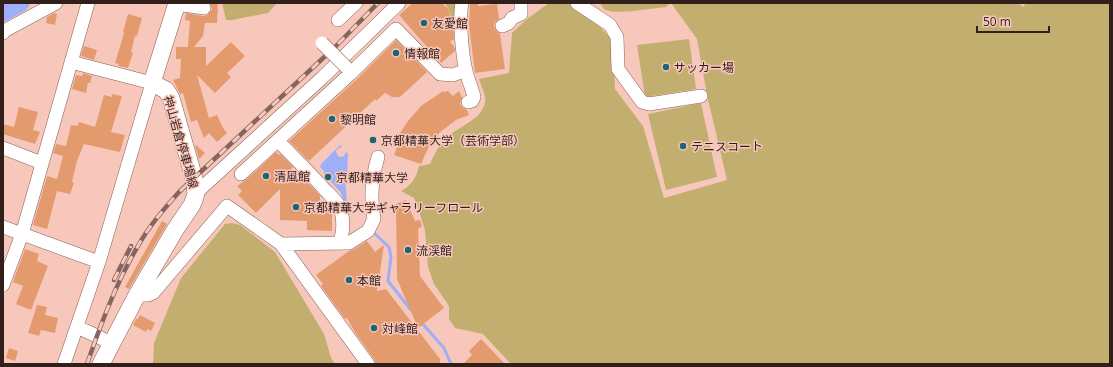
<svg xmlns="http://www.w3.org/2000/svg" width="1113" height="367" viewBox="0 0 1113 367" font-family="'Open Sans','Noto Sans JP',sans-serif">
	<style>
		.green { fill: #c2af6f }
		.water { fill: #9eaff7 }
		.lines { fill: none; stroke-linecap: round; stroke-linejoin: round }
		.stream { stroke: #9eaff7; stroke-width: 3 }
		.river { stroke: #9eaff7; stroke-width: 17 }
		.building { fill: #e39b6d }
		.minor-casing { stroke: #8a6056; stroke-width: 14 }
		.major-casing { stroke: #8a6056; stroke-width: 18 }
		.minor { stroke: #fff; stroke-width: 13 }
		.major { stroke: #fff; stroke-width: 17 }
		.rail-casing { stroke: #85665f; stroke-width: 4.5 }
		.rail { stroke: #f8c7bc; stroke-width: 3; stroke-dasharray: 9; stroke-linecap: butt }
		.minor-bridge-casing { stroke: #8a6056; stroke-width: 14; stroke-linecap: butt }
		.minor-bridge { stroke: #fff; stroke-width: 13 }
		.poi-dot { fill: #1d6573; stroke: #f8c7bc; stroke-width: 1.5 }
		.labels { text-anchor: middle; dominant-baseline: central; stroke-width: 3; stroke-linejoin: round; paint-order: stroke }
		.poi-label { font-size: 12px; fill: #311f1b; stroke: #f8c7bc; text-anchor: start }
		.street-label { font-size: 12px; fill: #311f1b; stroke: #f8c7bc }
	</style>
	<rect width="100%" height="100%" fill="#f8c7bc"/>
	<path class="green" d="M 222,3 L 277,3 L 268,13 L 232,20 L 226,20 Z
		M 445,3 L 459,3 L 458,24 L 454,25 L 450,13 Z
		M 549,3 L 569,3 L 590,16 L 613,41 L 615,89 L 643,126 L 664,198 L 727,180 L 707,95 L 697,39 L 671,3 L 1018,3 L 1024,7 L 1025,3 L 1110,3 L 1110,364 L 511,364 L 483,334 L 455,328 L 449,319 L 449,306 L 434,284 L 428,267 L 425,230 L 417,205 L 414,198 L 401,191 C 412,185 416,178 419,166 L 430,164 C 434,155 439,145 446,138 C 459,126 480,121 485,103 C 487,97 481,86 479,79 L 509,73 L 512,33 L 527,19 Z
		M 600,3 L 670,3 L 666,7 C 654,8 616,15 606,10 C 603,9 602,6 600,3 Z
		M 689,39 L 696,89 L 645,97 L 637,45 Z
		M 701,103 L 717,177 L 666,190 L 648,114 Z
		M 232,223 L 240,225 L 275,252 L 324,334 L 331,358 L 335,364 L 153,364 L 154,343 L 181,278 L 225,224 Z"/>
	<path class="water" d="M 340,145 L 342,147 L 337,149 L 336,152 L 338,156 L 341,157 L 344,156 L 346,152 L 348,154 L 347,178 L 345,178 L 348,216 L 341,193 L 324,174 L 324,171 L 320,167 L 321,164 Z"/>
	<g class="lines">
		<path class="stream" d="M 372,231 L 389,247 L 391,257 L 388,281 L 411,310
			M 421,322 L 444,348 L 451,364"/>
		<path class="river" d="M 3,13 L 21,3"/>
	</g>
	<path class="building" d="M 210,3 L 218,3 L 217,23 L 205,23 L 203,36 L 194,47 L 206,47 L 206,66 L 231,42 L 245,56 L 227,73 L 231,77 L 215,93 L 197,75 L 209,118 L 217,115 L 223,128 L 227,133 L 217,142 L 209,133 L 204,138 L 197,120 L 191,122 L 183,93 L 180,94 L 173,80 L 180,78 L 181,59 L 176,59 L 176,47 L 188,47 L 190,21 L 185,20 L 186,13 L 203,16 L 207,15 L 212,10 Z
		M 413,3 L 442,3 L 448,9 L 453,23 L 454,39 L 450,42 L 454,46 L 455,51 L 441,63 L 399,15 Z
		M 470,3 L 478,3 L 478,6 L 497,4 L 499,19 L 495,22 L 494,25 L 495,29 L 500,34 L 505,69 L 475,73 L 469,25 Z
		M 54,13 L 57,14 L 55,25 L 46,23 L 47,17 Z
		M 128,14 L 142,18 L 137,36 L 135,36 L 131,52 L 133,53 L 128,68 L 118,66 L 119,64 L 115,63 L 124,33 L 123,32 Z
		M 396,40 L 427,72 L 400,97 L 392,97 L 385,93 L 376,101 L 375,99 L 309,161 L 289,141 L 356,80 Z
		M 84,46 L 97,50 L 94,60 L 81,56 Z
		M 83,73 L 92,76 L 90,83 L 88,83 L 86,93 L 72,89 L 76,75 L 82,76 Z
		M 443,91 L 444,92 L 448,91 L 453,96 L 459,91 L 462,98 L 460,104 L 463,108 L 467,110 L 469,115 L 456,120 L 439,133 L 430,144 L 421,164 L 394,155 L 397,147 L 396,146 L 399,138 L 397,138 L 408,121 L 421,106 Z
		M 112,94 L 122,96 L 111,132 L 125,135 L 120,152 L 84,144 L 77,161 L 72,182 L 74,183 L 70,194 L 57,191 L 47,229 L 33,225 L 47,176 L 57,179 L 63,156 L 53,153 L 56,144 L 66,146 L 71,125 L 78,126 L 79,122 L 95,127 L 104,95 L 112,97 Z
		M 19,107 L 38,112 L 33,130 L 40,132 L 35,144 L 3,134 L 3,124 L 14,127 Z
		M 196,145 L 205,153 L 199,159 L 195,146 Z
		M 276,152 L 279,155 L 280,154 L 293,167 L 280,180 L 305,180 L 307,182 L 320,196 L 320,206 L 329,206 L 332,210 L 332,231 L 307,230 L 307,221 L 280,220 L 280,189 L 256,213 L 238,195 L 242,191 L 237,186 L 246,180 Z
		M 406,200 L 415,221 L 420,220 L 422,226 L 418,229 L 420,276 L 444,308 L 418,328 L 397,279 L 396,204 Z
		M 162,221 L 167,224 L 129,289 L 125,287 Z
		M 367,241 L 375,252 L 384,245 L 377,291 L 386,289 L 440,359 L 440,364 L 376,364 L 374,359 L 356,334 L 347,318 L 345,319 L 321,286 L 323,284 L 316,275 L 349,251 L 353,250 Z
		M 25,249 L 39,254 L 37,261 L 48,266 L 31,310 L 16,304 L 23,286 L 13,282 Z
		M 37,305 L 47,307 L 45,315 L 58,318 L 55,333 L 41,330 L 39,336 L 28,333 Z
		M 140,315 L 155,323 L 151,331 L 147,329 L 146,332 L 133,325 L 136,319 L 138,319 Z
		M 481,339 L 505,364 L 463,364 L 472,355 L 469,351 Z
		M 9,348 L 18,351 L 15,361 L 6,358 Z"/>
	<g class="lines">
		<defs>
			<path id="minor" d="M 462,3 C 459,18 462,55 466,71 C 468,80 472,88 474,97 L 472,101 L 468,102
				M 577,3 L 610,25 L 617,37 L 618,69 L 642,102 L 649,104 L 701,96
				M 176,4 L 204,8
				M 338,20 L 356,3
				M 502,26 L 509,23 L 512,18 L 521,14 L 521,3
				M 3,33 L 4,31 L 56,3
				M 278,141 C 294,157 310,173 325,190 C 330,195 336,200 339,206 C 344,216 344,233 339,243
				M 3,148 L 42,163
				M 241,174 L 350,74 L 396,29 L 440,74 L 453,75 L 466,70
				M 196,193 L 323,77 L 399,3
				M 3,227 L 99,262
				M 281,244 L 349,243 L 368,231 L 374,219 C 370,198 372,177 378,157
				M 3,285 L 22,234 L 88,3
				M 137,295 L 148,295 L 153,293 L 227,206 L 281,244 L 368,364
				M 77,327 L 97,336 L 112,344
				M 64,364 L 99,262 L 152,83 L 71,62"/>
			<path id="major" d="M 101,364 L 137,295 L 175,230 L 192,205 L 195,197 L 196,193 L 194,178 L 171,98 L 166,90 L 152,83 L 177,3"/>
		</defs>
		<use href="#minor" class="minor-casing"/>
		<use href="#major" class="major-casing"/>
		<use href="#minor" class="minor"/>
		<use href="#major" class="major"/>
		<defs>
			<path id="rail" d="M 114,280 L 131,246
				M 87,364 C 101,324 116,283 138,246 C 149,226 164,209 179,192 L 335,47 L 378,3"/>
		</defs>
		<use href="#rail" class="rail-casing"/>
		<use href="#rail" class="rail"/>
		<defs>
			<path id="minor-bridge" d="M 322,43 L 347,68"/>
		</defs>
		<use href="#minor-bridge" class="minor-bridge-casing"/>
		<use href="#minor-bridge" class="minor-bridge"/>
	</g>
	<g class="poi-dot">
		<circle cx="424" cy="23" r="4"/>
		<circle cx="396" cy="53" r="4"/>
		<circle cx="666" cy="67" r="4"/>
		<circle cx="332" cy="119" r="4"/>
		<circle cx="373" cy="140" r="4"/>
		<circle cx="683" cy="146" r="4"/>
		<circle cx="266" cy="176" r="4"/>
		<circle cx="328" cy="177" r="4"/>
		<circle cx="296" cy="207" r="4"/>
		<circle cx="408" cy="250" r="4"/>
		<circle cx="349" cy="280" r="4"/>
		<circle cx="374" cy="328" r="4"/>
	</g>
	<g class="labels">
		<g class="poi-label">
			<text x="432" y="23">友愛館</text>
			<text x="404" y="53">情報館</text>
			<text x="674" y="67">サッカー場</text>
			<text x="340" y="119">黎明館</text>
			<text x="381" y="140">京都精華大学（芸術学部）</text>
			<text x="691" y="146">テニスコート</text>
			<text x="274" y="176">清風館</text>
			<text x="336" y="177">京都精華大学</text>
			<text x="304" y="207">京都精華大学ギャラリーフロール</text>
			<text x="416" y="250">流渓館</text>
			<text x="357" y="280">本館</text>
			<text x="382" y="328">対峰館</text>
		</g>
		<g class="street-label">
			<text transform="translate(181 142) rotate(74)">神山岩倉停車場線</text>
		</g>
	</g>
	<rect width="1113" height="367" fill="none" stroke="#311f1b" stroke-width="8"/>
	<path d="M977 26v6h72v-6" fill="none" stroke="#311f1b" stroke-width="2"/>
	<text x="983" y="26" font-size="12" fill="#311f1b" stroke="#f8c7bc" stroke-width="3" paint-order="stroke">50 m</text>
</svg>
